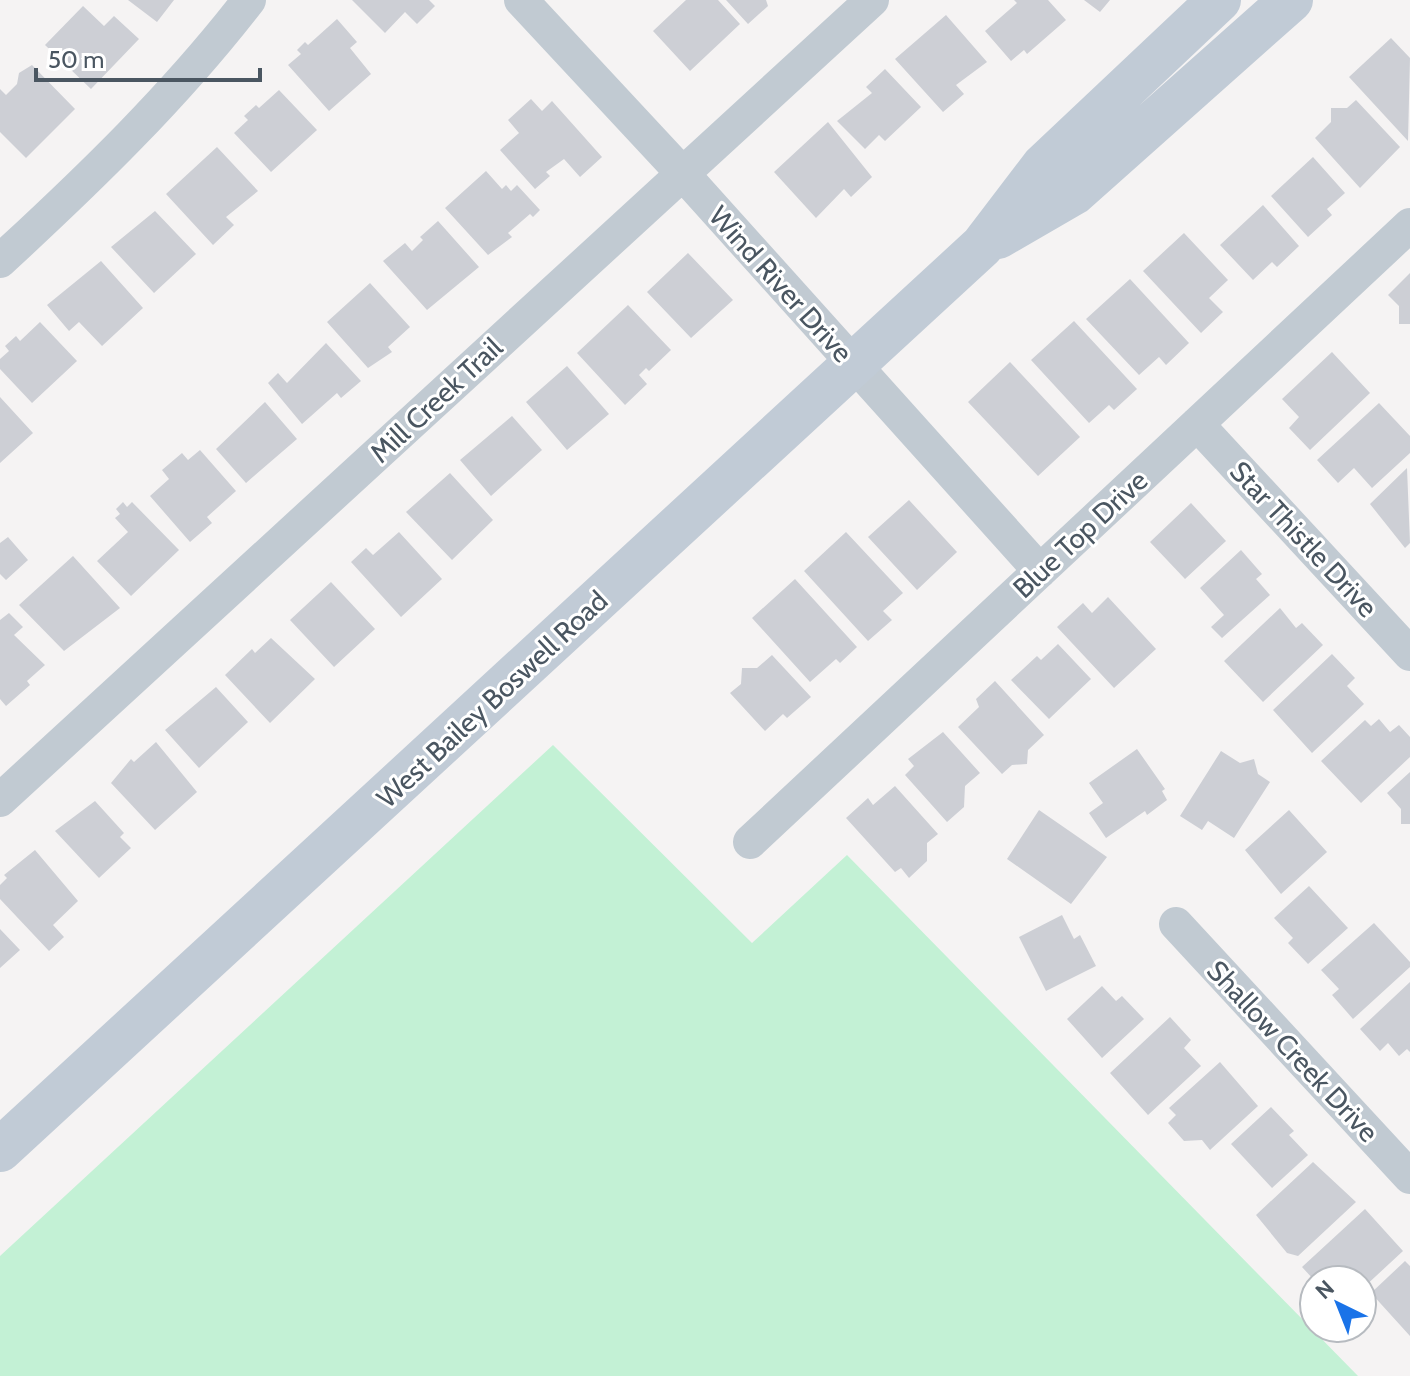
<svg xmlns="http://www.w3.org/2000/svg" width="1410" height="1376" viewBox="0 0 1410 1376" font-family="Cabin,sans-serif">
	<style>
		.green { fill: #c3f1d5 }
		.building { fill: #cdcfd5 }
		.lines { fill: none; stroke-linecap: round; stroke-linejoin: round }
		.street { stroke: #c1cad2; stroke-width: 34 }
		.secondary { stroke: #c1cbd6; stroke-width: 44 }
		.labels { text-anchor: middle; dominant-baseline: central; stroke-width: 6; stroke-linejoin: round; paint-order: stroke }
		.street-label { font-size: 28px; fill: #4a5661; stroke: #fff }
	</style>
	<rect width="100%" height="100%" fill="#f5f3f3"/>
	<path class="green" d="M 553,745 L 752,943 L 847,855 L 1358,1376 L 0,1376 L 0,1256 Z"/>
	<path class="building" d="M 128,0 L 174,0 L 157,22 Z
		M 352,0 L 429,0 L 435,6 L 417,24 L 405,12 L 385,33 Z
		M 686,0 L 718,0 L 740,24 L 690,71 L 653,31 Z
		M 726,0 L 766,0 L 768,6 L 748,24 Z
		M 1014,0 L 1048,0 L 1066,20 L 1027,54 L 1024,50 L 1011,61 L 985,31 L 1017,3 Z
		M 1084,0 L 1110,0 L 1100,12 Z
		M 83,6 L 104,26 L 114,16 L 139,39 L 91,89 L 45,45 Z
		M 946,15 L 987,62 L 956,85 L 964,94 L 943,112 L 895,59 Z
		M 337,19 L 357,42 L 350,48 L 371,74 L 329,111 L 288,65 L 301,54 L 297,50 L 305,42 L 308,45 Z
		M 1391,38 L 1410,58 L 1408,141 L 1349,77 Z
		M 32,65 L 75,109 L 26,158 L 0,132 L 0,89 L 6,95 L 17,84 L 19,73 Z
		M 885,69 L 921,107 L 885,141 L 879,135 L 865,149 L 837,121 L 872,93 L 866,87 Z
		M 279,90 L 317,130 L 271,172 L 234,133 L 248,120 L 244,116 L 256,105 L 259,108 Z
		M 531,99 L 542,111 L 552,101 L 602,157 L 580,177 L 564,159 L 546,172 L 550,176 L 535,189 L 500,150 L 519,133 L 508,120 Z
		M 1356,100 L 1400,147 L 1360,188 L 1315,138 L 1331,122 L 1331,108 L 1347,108 Z
		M 828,122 L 872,177 L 851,197 L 844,189 L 816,218 L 774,172 Z
		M 217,147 L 258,191 L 226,217 L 234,225 L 213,245 L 166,194 Z
		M 1313,157 L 1345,193 L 1327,209 L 1332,215 L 1308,237 L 1271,196 Z
		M 486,171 L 502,189 L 506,185 L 511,191 L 517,185 L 540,210 L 533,217 L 530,214 L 508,233 L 512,237 L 488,255 L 445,208 Z
		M 1263,205 L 1299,246 L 1277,267 L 1272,262 L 1253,280 L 1220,245 Z
		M 155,211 L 196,254 L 154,293 L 111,247 Z
		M 438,221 L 479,267 L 427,310 L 383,261 L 405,243 L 412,251 L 423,240 L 420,237 Z
		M 1184,233 L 1228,280 L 1209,298 L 1223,312 L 1201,333 L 1143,271 Z
		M 688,253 L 733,300 L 691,338 L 647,292 Z
		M 101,261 L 143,308 L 102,346 L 79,322 L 69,331 L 47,305 Z
		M 1410,273 L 1410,324 L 1399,324 L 1399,306 L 1388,295 Z
		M 1130,279 L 1189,343 L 1166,365 L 1159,357 L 1139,375 L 1086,319 Z
		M 370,283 L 410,327 L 388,347 L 392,352 L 368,368 L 327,322 Z
		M 628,305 L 671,350 L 649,371 L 646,368 L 639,375 L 647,384 L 625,405 L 577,353 Z
		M 1074,321 L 1137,389 L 1114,410 L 1109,405 L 1089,423 L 1031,360 Z
		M 40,322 L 77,361 L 32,403 L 0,369 L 0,359 L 9,351 L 5,346 L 16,336 L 20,341 Z
		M 326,343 L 361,381 L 341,398 L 337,393 L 302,424 L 268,383 L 278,373 L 287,383 Z
		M 1332,352 L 1370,393 L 1310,450 L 1289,428 L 1299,417 L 1282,399 Z
		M 1010,362 L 1080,437 L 1038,476 L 968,402 Z
		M 567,366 L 609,414 L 567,450 L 526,402 Z
		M 0,397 L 33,433 L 0,463 Z
		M 265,402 L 297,439 L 246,483 L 216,449 Z
		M 1379,403 L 1410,436 L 1410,453 L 1372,488 L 1354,468 L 1338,483 L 1317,460 Z
		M 512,416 L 542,450 L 491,496 L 460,460 Z
		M 200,450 L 236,491 L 207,517 L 212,523 L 190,542 L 150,496 L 169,479 L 162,470 L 182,453 L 188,460 Z
		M 1407,468 L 1410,543 L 1405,548 L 1370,504 Z
		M 450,473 L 493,520 L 452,560 L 406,512 Z
		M 909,500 L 957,552 L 917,590 L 868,537 Z
		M 123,502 L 127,507 L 132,502 L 179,550 L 131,596 L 97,561 L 128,532 L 115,518 L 120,514 L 116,509 Z
		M 1191,503 L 1226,541 L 1185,579 L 1150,542 Z
		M 399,532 L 442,579 L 401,617 L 351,562 L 366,548 L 373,555 Z
		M 846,532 L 903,593 L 883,611 L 892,620 L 868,641 L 804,571 Z
		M 8,537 L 28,560 L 6,580 L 0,574 L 0,543 Z
		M 1241,550 L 1262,574 L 1256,579 L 1270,595 L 1222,638 L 1211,627 L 1224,615 L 1200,588 Z
		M 73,556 L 120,608 L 64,651 L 19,605 Z
		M 795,579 L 857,647 L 840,663 L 836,659 L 810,682 L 752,618 Z
		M 331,582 L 375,629 L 334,667 L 290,620 Z
		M 1108,597 L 1156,649 L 1114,688 L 1057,627 L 1083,603 L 1092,613 Z
		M 1280,608 L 1296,628 L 1302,623 L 1323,645 L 1263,702 L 1224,661 Z
		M 9,613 L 23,627 L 14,635 L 45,665 L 27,681 L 30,685 L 6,706 L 0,699 L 0,620 Z
		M 271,638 L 315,679 L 270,723 L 225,675 L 252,649 L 255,653 Z
		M 1058,644 L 1091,679 L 1049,719 L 1011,680 L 1037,656 L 1041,660 Z
		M 1332,654 L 1355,678 L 1347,686 L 1364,704 L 1312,753 L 1273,710 Z
		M 772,655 L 811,697 L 787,718 L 783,714 L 765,731 L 730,693 L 741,684 L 742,668 L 757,668 Z
		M 995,681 L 1044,735 L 1028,750 L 1027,764 L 1012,765 L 1002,774 L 958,727 L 979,707 L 976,699 Z
		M 216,687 L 248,722 L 199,768 L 165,730 Z
		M 1379,719 L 1390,732 L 1399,725 L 1410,737 L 1410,757 L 1361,803 L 1321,761 L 1365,720 L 1371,726 Z
		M 943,732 L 980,773 L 965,786 L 964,807 L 947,822 L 905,775 L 914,766 L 908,759 Z
		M 156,742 L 197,792 L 155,830 L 111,783 L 131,759 L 134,762 Z
		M 1137,749 L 1165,789 L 1162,791 L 1167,800 L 1147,815 L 1145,811 L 1106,838 L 1089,813 L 1103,803 L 1089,783 Z
		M 1221,751 L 1240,763 L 1254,759 L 1258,774 L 1270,782 L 1234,838 L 1208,821 L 1202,830 L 1180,816 Z
		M 1410,772 L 1410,824 L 1401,824 L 1401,809 L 1387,793 Z
		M 895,786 L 938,834 L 927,843 L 927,861 L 909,878 L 901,868 L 895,872 L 846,818 L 868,798 L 873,805 Z
		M 95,801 L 124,833 L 120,837 L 131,848 L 99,878 L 55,831 Z
		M 1039,810 L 1107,857 L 1071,904 L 1007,859 Z
		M 1289,810 L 1327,852 L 1281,894 L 1245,850 Z
		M 35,850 L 78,901 L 53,925 L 64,937 L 49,951 L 0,899 L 0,885 L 7,878 L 4,875 Z
		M 1309,886 L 1348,928 L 1308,964 L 1288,943 L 1293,938 L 1274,918 Z
		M 1062,915 L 1074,939 L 1080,935 L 1096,966 L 1046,991 L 1019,937 Z
		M 1374,923 L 1410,962 L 1410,967 L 1353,1019 L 1332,995 L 1339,989 L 1321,970 Z
		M 0,929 L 20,950 L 0,968 Z
		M 1410,982 L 1410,1052 L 1407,1049 L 1399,1056 L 1388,1043 L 1380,1051 L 1360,1029 Z
		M 1102,986 L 1116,1001 L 1122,996 L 1144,1019 L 1102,1058 L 1067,1019 Z
		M 1170,1017 L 1191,1040 L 1184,1048 L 1201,1066 L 1148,1115 L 1110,1073 Z
		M 1220,1062 L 1258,1106 L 1210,1150 L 1202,1140 L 1184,1141 L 1168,1123 L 1176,1115 L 1169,1108 Z
		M 1271,1107 L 1294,1131 L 1289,1135 L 1308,1155 L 1272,1188 L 1231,1144 Z
		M 1313,1162 L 1356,1202 L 1298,1256 L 1287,1253 L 1256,1215 Z
		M 1365,1209 L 1403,1251 L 1362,1289 L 1362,1280 L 1314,1280 L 1302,1267 Z
		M 1405,1261 L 1410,1266 L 1410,1336 L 1371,1293 Z"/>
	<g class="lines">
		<path class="street" d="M 521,0 L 683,174 L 1040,571
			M 0,261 C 89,179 175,96 249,0
			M 1197,424 L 1410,654
			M 0,800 L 872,0
			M 750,842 L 1410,225
			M 1176,924 L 1410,1177"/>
		<path class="secondary" d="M 998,237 L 1074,193 L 1291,0
			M 0,1150 L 982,246 L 1043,166 L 1219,0"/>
	</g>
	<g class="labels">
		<g class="street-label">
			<text transform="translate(781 284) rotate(48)">Wind River Drive</text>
			<text transform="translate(436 400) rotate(-43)">Mill Creek Trail</text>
			<text transform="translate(1080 534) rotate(-43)">Blue Top Drive</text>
			<text transform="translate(1304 539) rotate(47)">Star Thistle Drive</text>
			<text transform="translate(492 699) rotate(-43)">West Bailey Boswell Road</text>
			<text transform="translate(1293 1051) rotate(47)">Shallow Creek Drive</text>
		</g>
	</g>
	<g transform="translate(1338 1304) rotate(317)"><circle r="38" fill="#ffffff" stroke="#b7bbc0" stroke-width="2"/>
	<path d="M0-6L14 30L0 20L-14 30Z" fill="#1a73e8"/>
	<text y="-12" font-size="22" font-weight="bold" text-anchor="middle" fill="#4a5661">N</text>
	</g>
	<path d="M36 68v12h224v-12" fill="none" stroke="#4a5661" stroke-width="4"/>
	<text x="48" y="68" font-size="24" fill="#4a5661" stroke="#ffffff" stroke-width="6" paint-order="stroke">50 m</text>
</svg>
